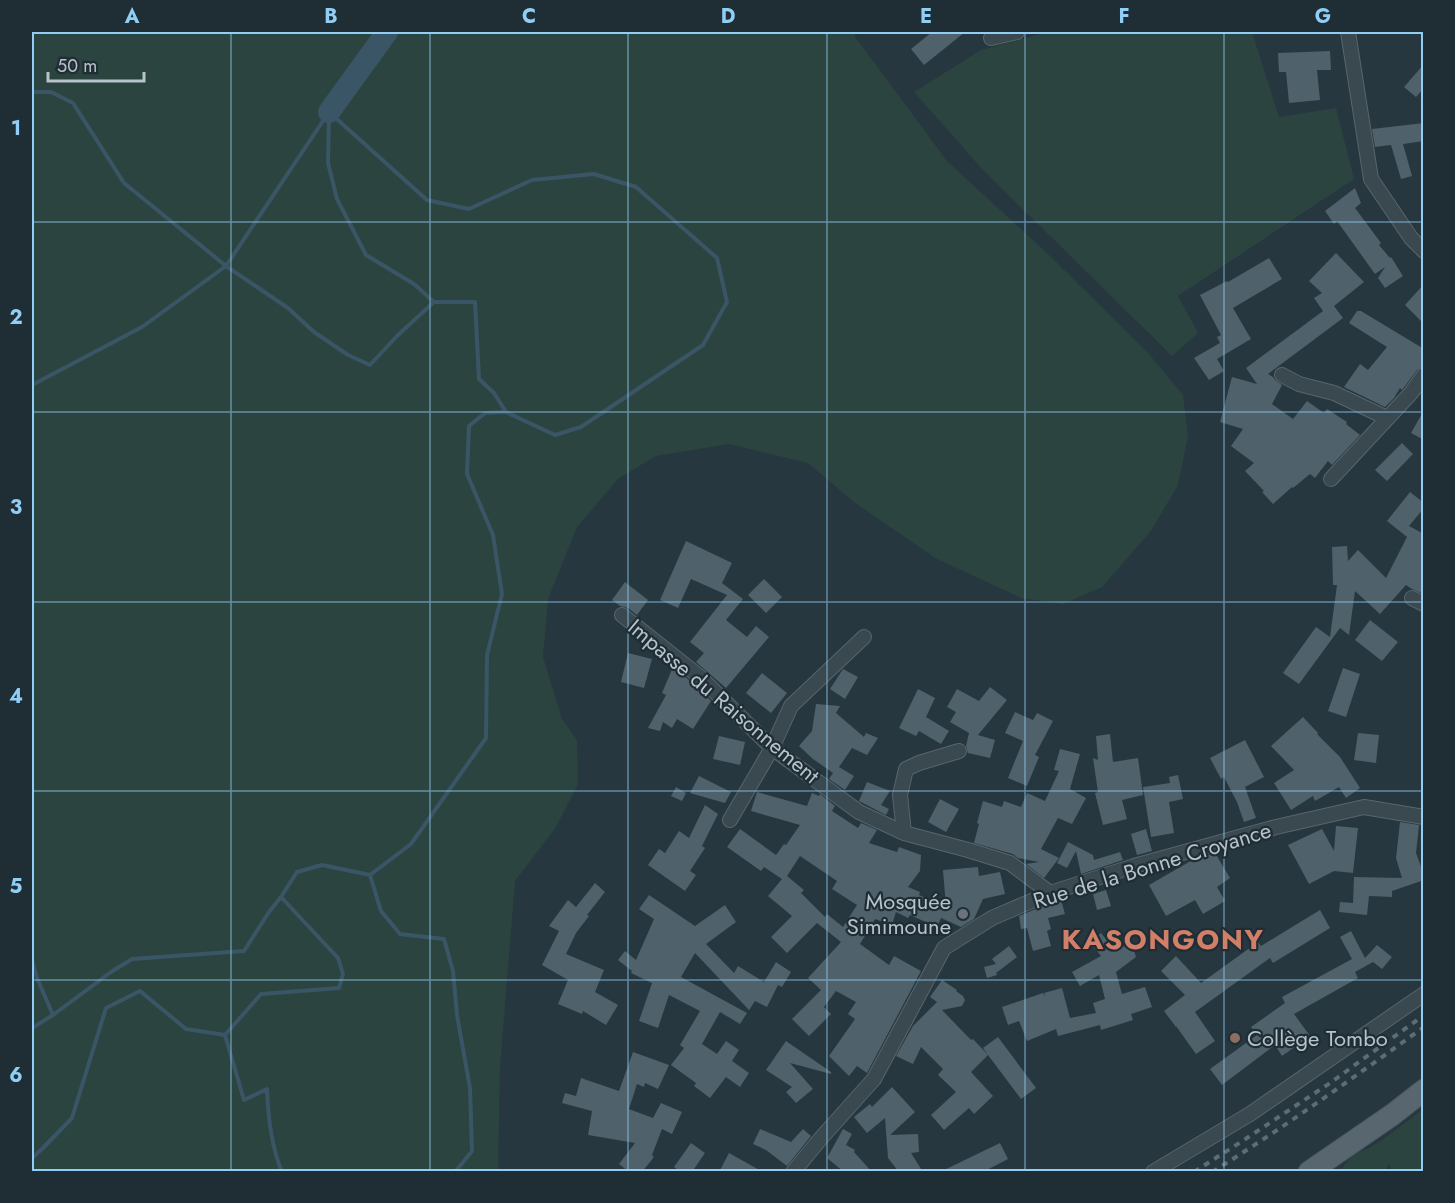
<svg xmlns="http://www.w3.org/2000/svg" width="1455" height="1203" viewBox="0 0 1455 1203" font-family="Jost,sans-serif">
	<style>
		.green { fill: #2b4440 }
		.lines { fill: none; stroke-linecap: round; stroke-linejoin: round }
		.stream { stroke: #3a5666; stroke-width: 4 }
		.river { stroke: #3a5666; stroke-width: 22 }
		.building { fill: #4f616a; fill-rule: evenodd }
		.minor-casing { stroke: #58656d; stroke-width: 16 }
		.primary-casing { stroke: #47545c; stroke-width: 23 }
		.minor { stroke: #3a484f; stroke-width: 14 }
		.primary { stroke: #58676f; stroke-width: 21 }
		.rail { stroke: #5c6d76; stroke-width: 4; stroke-dasharray: 6 6; stroke-linecap: butt }
		.grid { fill: none; stroke: #91cef5; stroke-width: 1.5; stroke-opacity: 0.55 }
		.worship-dot { fill: #6b7280; stroke: #1f2d35; stroke-width: 2 }
		.education-dot { fill: #8d6e63; stroke: #1f2d35; stroke-width: 2 }
		.labels { text-anchor: middle; dominant-baseline: central; stroke-width: 4.5; stroke-linejoin: round; paint-order: stroke }
		.street-label { font-size: 22px; fill: #b7c2ca; stroke: #1f2d35 }
		.poi-label { font-size: 22px; fill: #b7c2ca; stroke: #1f2d35; text-anchor: end }
		.district-label { font-size: 28px; font-weight: bold; letter-spacing: 1.5px; fill: #d27f69; stroke: #1f2d35 }
		.neatline { fill: none; stroke: #91cef5; stroke-width: 2 }
		.grid-label { font-size: 20px; text-anchor: middle; font-weight: bold; fill: #91cef5 }
	</style>
	<rect width="100%" height="100%" fill="#26373f"/>
	<path class="green" d="M 32,32 L 853,32 L 856,38 L 947,161 L 1049,255 L 1148,353 L 1183,395 L 1188,436 L 1178,485 L 1151,531 L 1102,587 L 1063,604 L 1021,598 L 937,559 L 855,503 L 808,463 L 729,444 L 656,456 L 619,478 L 577,527 L 548,599 L 543,657 L 562,719 L 577,740 L 578,784 L 556,827 L 515,881 L 500,1068 L 498,1171 L 32,1171 Z
		M 1048,32 L 1252,32 L 1279,117 L 1336,108 L 1354,179 L 1178,296 L 1198,333 L 1172,356 L 983,170 L 914,92 L 981,50 Z
		M 1422,1110 L 1424,1111 L 1423,1171 L 1393,1171 L 1388,1164 L 1386,1171 L 1340,1171 L 1353,1154 L 1369,1148 L 1382,1140 Z"/>
	<g class="lines">
		<path class="stream" d="M 32,92 L 51,92 L 73,103 L 124,183 L 226,266 L 288,308 L 314,332 L 348,355 L 370,365 L 398,335 L 434,302
			M 329,113 L 328,163 L 337,199 L 366,255 L 414,284 L 434,302 L 475,302 L 479,379 L 494,393 L 506,412
			M 32,385 L 142,327 L 226,266 L 329,112
			M 370,875 L 381,911 L 400,934 L 444,939 L 453,971 L 457,1015 L 470,1088 L 472,1151 L 455,1172
			M 32,960 L 37,978 L 53,1015
			M 32,1028 L 53,1015 L 111,972 L 132,959 L 244,951 L 269,912 L 281,897
			M 225,1035 L 244,1100 L 267,1089 C 268,1117 271,1146 282,1172
			M 32,1158 L 42,1149 L 72,1118 L 106,1008 L 140,991 L 186,1029 L 225,1035 L 261,994 L 339,988 L 343,974 L 338,958 L 281,897 L 297,872 L 322,865 L 370,875 L 411,844 L 486,738 L 487,655 L 502,594 L 493,535 L 467,474 L 469,426 L 485,413 L 506,412 L 555,435 L 581,427 L 703,345 L 727,302 L 717,258 L 636,187 L 594,174 L 532,180 L 469,209 L 427,200 L 329,112"/>
		<path class="river" d="M 329,112 L 387,32"/>
	</g>
	<path class="building" d="M 932,32 L 965,32 L 924,65 L 911,49 Z
		M 1330,51 L 1331,70 L 1317,70 L 1320,100 L 1289,103 L 1286,72 L 1279,72 L 1278,53 Z
		M 1424,64 L 1424,88 L 1416,97 L 1404,87 Z
		M 1424,123 L 1424,141 L 1403,144 L 1412,176 L 1401,179 L 1391,145 L 1375,147 L 1372,129 Z
		M 1355,188 L 1361,203 L 1355,208 L 1381,243 L 1379,245 L 1390,258 L 1391,257 L 1403,276 L 1385,288 L 1378,278 L 1385,267 L 1375,274 L 1337,221 L 1334,224 L 1325,211 Z
		M 1336,253 L 1364,282 L 1334,306 L 1343,318 L 1268,374 L 1273,377 L 1275,380 L 1282,385 L 1272,404 L 1293,419 L 1307,401 L 1324,413 L 1327,409 L 1347,422 L 1346,424 L 1360,435 L 1332,465 L 1328,461 L 1315,478 L 1310,474 L 1293,488 L 1292,487 L 1273,504 L 1262,492 L 1264,491 L 1245,471 L 1254,463 L 1231,446 L 1243,429 L 1220,422 L 1232,377 L 1257,384 L 1246,368 L 1323,311 L 1314,298 L 1322,293 L 1309,281 Z
		M 1269,258 L 1282,279 L 1233,308 L 1251,339 L 1217,359 L 1224,371 L 1209,380 L 1194,358 L 1220,343 L 1217,337 L 1221,335 L 1200,295 L 1227,281 L 1228,282 Z
		M 1424,284 L 1424,324 L 1405,305 Z
		M 1357,311 L 1361,311 L 1424,349 L 1424,366 L 1417,370 L 1402,390 L 1400,388 L 1394,398 L 1385,407 L 1344,387 L 1360,364 L 1368,370 L 1387,347 L 1349,323 Z
		M 1424,410 L 1424,440 L 1411,433 Z
		M 1402,443 L 1413,454 L 1387,481 L 1375,470 Z
		M 1410,492 L 1424,503 L 1424,508 L 1409,526 L 1424,534 L 1424,594 L 1412,589 L 1406,585 L 1380,614 L 1355,591 L 1349,635 L 1340,628 L 1299,684 L 1283,673 L 1316,627 L 1330,637 L 1337,585 L 1333,585 L 1332,547 L 1347,546 L 1348,561 L 1358,550 L 1386,578 L 1407,537 L 1387,521 Z
		M 686,541 L 732,563 L 722,583 L 743,599 L 726,620 L 747,637 L 756,626 L 769,637 L 726,688 L 696,662 L 704,653 L 690,642 L 727,595 L 691,579 L 678,608 L 660,600 Z
		M 764,579 L 782,597 L 766,613 L 748,595 Z
		M 625,582 L 648,600 L 637,615 L 628,608 L 620,606 L 612,600 Z
		M 1370,620 L 1398,642 L 1382,661 L 1355,640 Z
		M 628,653 L 652,659 L 644,688 L 621,682 Z
		M 673,667 L 694,684 L 711,701 L 693,729 L 677,719 L 672,728 L 663,722 L 660,731 L 648,728 L 666,695 L 662,693 Z
		M 1343,668 L 1360,674 L 1346,717 L 1328,711 Z
		M 843,669 L 858,677 L 845,699 L 830,689 Z
		M 762,673 L 787,693 L 771,713 L 746,693 Z
		M 990,687 L 1007,700 L 978,735 L 995,740 L 990,758 L 968,753 L 966,746 L 969,733 L 950,722 L 956,712 L 947,707 L 957,689 L 979,701 Z
		M 918,689 L 935,698 L 926,717 L 949,731 L 941,744 L 919,731 L 916,736 L 899,728 Z
		M 816,704 L 840,706 L 836,713 L 864,737 L 866,733 L 878,738 L 867,755 L 852,748 L 839,767 L 854,776 L 845,790 L 829,779 L 833,773 L 813,759 L 799,746 L 812,731 Z
		M 1015,712 L 1033,720 L 1037,713 L 1053,721 L 1035,755 L 1039,757 L 1027,786 L 1008,778 L 1023,741 L 1005,733 Z
		M 1303,717 L 1318,733 L 1317,734 L 1340,757 L 1360,788 L 1346,798 L 1339,787 L 1315,801 L 1313,796 L 1291,810 L 1274,783 L 1294,770 L 1271,746 Z
		M 1358,733 L 1379,735 L 1376,763 L 1354,760 Z
		M 1110,734 L 1113,762 L 1138,758 L 1143,795 L 1122,800 L 1127,819 L 1103,825 L 1095,793 L 1098,792 L 1093,758 L 1098,760 L 1096,736 Z
		M 719,736 L 745,742 L 740,765 L 713,759 Z
		M 1245,740 L 1264,777 L 1245,787 L 1256,818 L 1244,822 L 1237,802 L 1224,777 L 1221,779 L 1210,758 Z
		M 1060,749 L 1080,754 L 1070,789 L 1086,798 L 1072,824 L 1058,818 L 1041,849 L 1059,858 L 1044,878 L 1026,864 L 1039,862 L 1018,858 L 1013,854 L 974,843 L 979,824 L 977,823 L 983,801 L 1002,807 L 1004,801 L 1021,807 L 1027,793 L 1045,801 L 1059,771 L 1054,770 Z
		M 1178,775 L 1183,799 L 1169,802 L 1174,833 L 1151,837 L 1143,787 L 1170,783 L 1169,777 Z
		M 699,776 L 731,792 L 725,803 L 690,793 Z
		M 867,782 L 890,791 L 881,805 L 889,809 L 886,815 L 859,801 Z
		M 676,787 L 686,793 L 682,801 L 671,796 Z
		M 757,792 L 807,806 L 812,793 L 819,796 L 820,794 L 835,806 L 832,811 L 858,828 L 861,823 L 877,830 L 869,843 L 897,852 L 899,847 L 921,855 L 920,871 L 908,887 L 920,892 L 919,895 L 946,907 L 943,870 L 978,867 L 979,876 L 1000,872 L 1005,894 L 983,899 L 974,919 L 961,927 L 941,918 L 937,927 L 910,915 L 908,918 L 896,912 L 892,925 L 875,919 L 860,944 L 889,965 L 894,956 L 921,971 L 867,1073 L 857,1066 L 849,1076 L 829,1056 L 855,1019 L 848,1014 L 856,1002 L 836,991 L 824,1007 L 831,1014 L 809,1036 L 792,1019 L 821,990 L 808,978 L 841,942 L 817,923 L 787,953 L 771,937 L 792,916 L 768,896 L 782,879 L 764,867 L 761,871 L 727,847 L 740,829 L 776,855 L 784,844 L 786,845 L 800,825 L 751,811 ZM 800,856 L 837,881 L 832,889 L 857,905 L 843,927 L 827,914 L 825,917 L 801,893 L 804,890 L 787,876 Z
		M 940,799 L 959,809 L 946,832 L 928,822 Z
		M 705,805 L 718,814 L 702,846 L 705,848 L 690,871 L 696,875 L 685,891 L 648,865 L 659,849 L 665,853 L 679,831 L 689,838 Z
		M 1400,822 L 1419,825 L 1416,853 L 1424,875 L 1424,880 L 1392,891 L 1392,897 L 1369,896 L 1367,915 L 1339,912 L 1340,902 L 1353,903 L 1354,877 L 1402,878 L 1396,858 Z
		M 1336,826 L 1358,828 L 1353,873 L 1334,871 L 1309,884 L 1288,845 L 1322,829 L 1334,851 Z
		M 1146,829 L 1152,851 L 1137,855 L 1131,834 Z
		M 1068,842 L 1093,855 L 1094,860 L 1120,852 L 1123,860 L 1081,874 L 1076,851 L 1067,868 L 1057,863 Z
		M 1215,853 L 1230,878 L 1217,887 L 1225,901 L 1203,914 L 1195,900 L 1166,916 L 1149,885 L 1196,858 Z
		M 595,883 L 605,892 L 587,915 L 589,916 L 576,933 L 566,954 L 604,970 L 595,992 L 618,1005 L 606,1025 L 583,1011 L 582,1014 L 558,1004 L 568,980 L 542,965 L 559,931 L 549,926 L 568,900 L 576,907 Z
		M 1106,890 L 1111,906 L 1097,910 L 1093,894 Z
		M 649,895 L 695,926 L 725,905 L 736,922 L 706,944 L 734,973 L 738,966 L 764,982 L 776,962 L 791,972 L 782,987 L 778,985 L 767,1007 L 755,1001 L 749,1010 L 695,953 L 681,977 L 747,1013 L 740,1024 L 720,1012 L 702,1044 L 717,1054 L 726,1041 L 739,1050 L 732,1061 L 749,1073 L 740,1087 L 726,1077 L 710,1098 L 694,1086 L 696,1083 L 671,1065 L 684,1048 L 680,1045 L 700,1011 L 669,995 L 658,1028 L 639,1021 L 652,983 L 631,973 L 632,971 L 618,960 L 625,951 L 636,960 L 654,919 L 639,909 Z
		M 1061,900 L 1065,914 L 1048,918 L 1051,929 L 1047,931 L 1051,946 L 1033,951 L 1027,928 L 1021,929 L 1019,916 L 1052,902 Z
		M 1320,910 L 1330,928 L 1273,963 L 1270,958 L 1195,1012 L 1215,1041 L 1196,1054 L 1176,1026 L 1176,1027 L 1164,1011 L 1185,995 L 1161,971 L 1176,956 L 1201,983 L 1258,942 L 1261,946 Z
		M 1351,931 L 1365,958 L 1377,945 L 1392,957 L 1382,969 L 1373,962 L 1355,972 L 1358,978 L 1294,1014 L 1310,1036 L 1282,1056 L 1275,1045 L 1222,1085 L 1210,1069 L 1257,1035 L 1251,1027 L 1285,1003 L 1282,997 L 1352,959 L 1340,937 Z
		M 1101,933 L 1116,952 L 1131,941 L 1136,957 L 1116,972 L 1122,994 L 1145,987 L 1152,1007 L 1131,1014 L 1133,1020 L 1101,1030 L 1100,1025 L 1058,1036 L 1056,1029 L 1027,1041 L 1019,1021 L 1008,1025 L 1002,1007 L 1043,993 L 1046,997 L 1044,993 L 1062,988 L 1070,1018 L 1096,1013 L 1093,1003 L 1105,999 L 1099,975 L 1080,986 L 1072,972 L 1101,956 L 1090,942 Z
		M 1009,946 L 1017,957 L 996,973 L 997,975 L 987,978 L 984,967 L 996,964 L 992,959 Z
		M 942,980 L 957,990 L 956,991 L 963,996 L 965,1000 L 962,1006 L 942,1010 L 971,1040 L 973,1039 L 988,1055 L 983,1048 L 998,1037 L 1036,1088 L 1021,1099 L 988,1055 L 971,1072 L 993,1096 L 974,1114 L 969,1108 L 944,1130 L 931,1115 L 956,1092 L 938,1075 L 943,1069 L 921,1047 L 913,1064 L 896,1056 L 913,1026 L 937,1002 L 930,997 Z
		M 786,1041 L 831,1072 L 831,1074 L 790,1063 L 813,1089 L 796,1103 L 786,1092 L 792,1087 L 766,1070 Z
		M 633,1052 L 669,1065 L 658,1089 L 645,1083 L 644,1087 L 637,1084 L 629,1109 L 653,1118 L 661,1103 L 682,1112 L 672,1134 L 662,1129 L 652,1155 L 654,1157 L 642,1172 L 629,1172 L 619,1164 L 635,1143 L 588,1135 L 592,1111 L 562,1103 L 565,1093 L 576,1096 L 581,1078 L 619,1091 Z
		M 892,1087 L 915,1112 L 890,1135 L 918,1134 L 919,1152 L 911,1153 L 923,1172 L 899,1172 L 888,1158 L 885,1118 L 867,1133 L 854,1117 L 870,1104 L 872,1107 Z
		M 760,1129 L 791,1142 L 803,1129 L 811,1136 L 787,1166 L 766,1150 L 753,1144 Z
		M 843,1129 L 852,1134 L 846,1145 L 855,1150 L 854,1152 L 872,1172 L 844,1172 L 827,1158 Z
		M 691,1143 L 705,1153 L 692,1172 L 681,1172 L 674,1167 Z
		M 1000,1143 L 1008,1159 L 983,1172 L 940,1172 Z
		M 729,1153 L 763,1172 L 719,1172 Z"/>
	<g class="lines">
		<defs>
			<path id="minor" d="M 1348,32 L 1371,179 L 1411,238 L 1424,251
				M 991,38 L 1017,32
				M 1282,375 L 1299,384 L 1334,393 L 1387,418
				M 1331,479 L 1411,393 L 1424,375
				M 1412,598 L 1424,604
				M 622,615 L 700,677 L 772,748 L 859,812 L 904,833 L 968,850 L 1010,863 L 1050,893
				M 730,820 L 772,748 L 791,706 L 864,637
				M 904,833 L 900,795 L 906,769 L 919,763 L 959,751
				M 793,1172 L 822,1137 L 874,1079 L 944,948 L 992,918 L 1050,893 L 1134,866 L 1276,827 L 1364,807 L 1424,817
				M 1153,1172 L 1250,1114 L 1424,994"/>
			<path id="primary" d="M 1309,1172 L 1392,1115 L 1424,1090"/>
		</defs>
		<use href="#minor" class="minor-casing"/>
		<use href="#primary" class="primary-casing"/>
		<use href="#minor" class="minor"/>
		<use href="#primary" class="primary"/>
		<path class="rail" d="M 1194,1172 L 1247,1138 L 1330,1083 L 1424,1015
			M 1212,1172 C 1285,1127 1354,1077 1424,1027"/>
	</g>
	<path class="grid" d="M 231,32 L 231,1172M 430,32 L 430,1172M 628,32 L 628,1172M 827,32 L 827,1172M 1025,32 L 1025,1172M 1224,32 L 1224,1172M 32,222 L 1424,222M 32,412 L 1424,412M 32,602 L 1424,602M 32,791 L 1424,791M 32,980 L 1424,980"/>
	<circle class="worship-dot" cx="963" cy="914" r="6"/>
	<circle class="education-dot" cx="1235" cy="1038" r="6"/>
	<g class="labels">
		<g class="street-label">
			<text transform="translate(724 701) rotate(40)">Impasse du Raisonnement</text>
			<text transform="translate(1152 865) rotate(-17)">Rue de la Bonne Croyance</text>
		</g>
		<g class="poi-label">
			<text x="951" y="901">Mosquée<tspan x="951" dy="25">Simimoune</tspan></text>
			<text x="1247" y="1038" text-anchor="start">Collège Tombo</text>
		</g>
		<g class="district-label">
			<text x="1163" y="939">KASONGONY</text>
		</g>
	</g>
	<rect width="1455" height="1203" fill="none" stroke="#1f2d35" stroke-width="66"/>
	<path d="M48 72v9h96v-9" fill="none" stroke="#b7c2ca" stroke-width="3"/>
	<text x="57" y="72" font-size="18" fill="#b7c2ca" stroke="#1f2d35" stroke-width="4.5" paint-order="stroke">50 m</text>
	<rect x="33" y="33" width="1389" height="1137" class="neatline"/>
	<g class="grid-label">
		<text x="132" y="23">A</text>
		<text x="331" y="23">B</text>
		<text x="529" y="23">C</text>
		<text x="728" y="23">D</text>
		<text x="926" y="23">E</text>
		<text x="1124" y="23">F</text>
		<text x="1323" y="23">G</text>
		<text x="16" y="135">1</text>
		<text x="16" y="324">2</text>
		<text x="16" y="514">3</text>
		<text x="16" y="703">4</text>
		<text x="16" y="893">5</text>
		<text x="16" y="1082">6</text>
	</g>
</svg>
